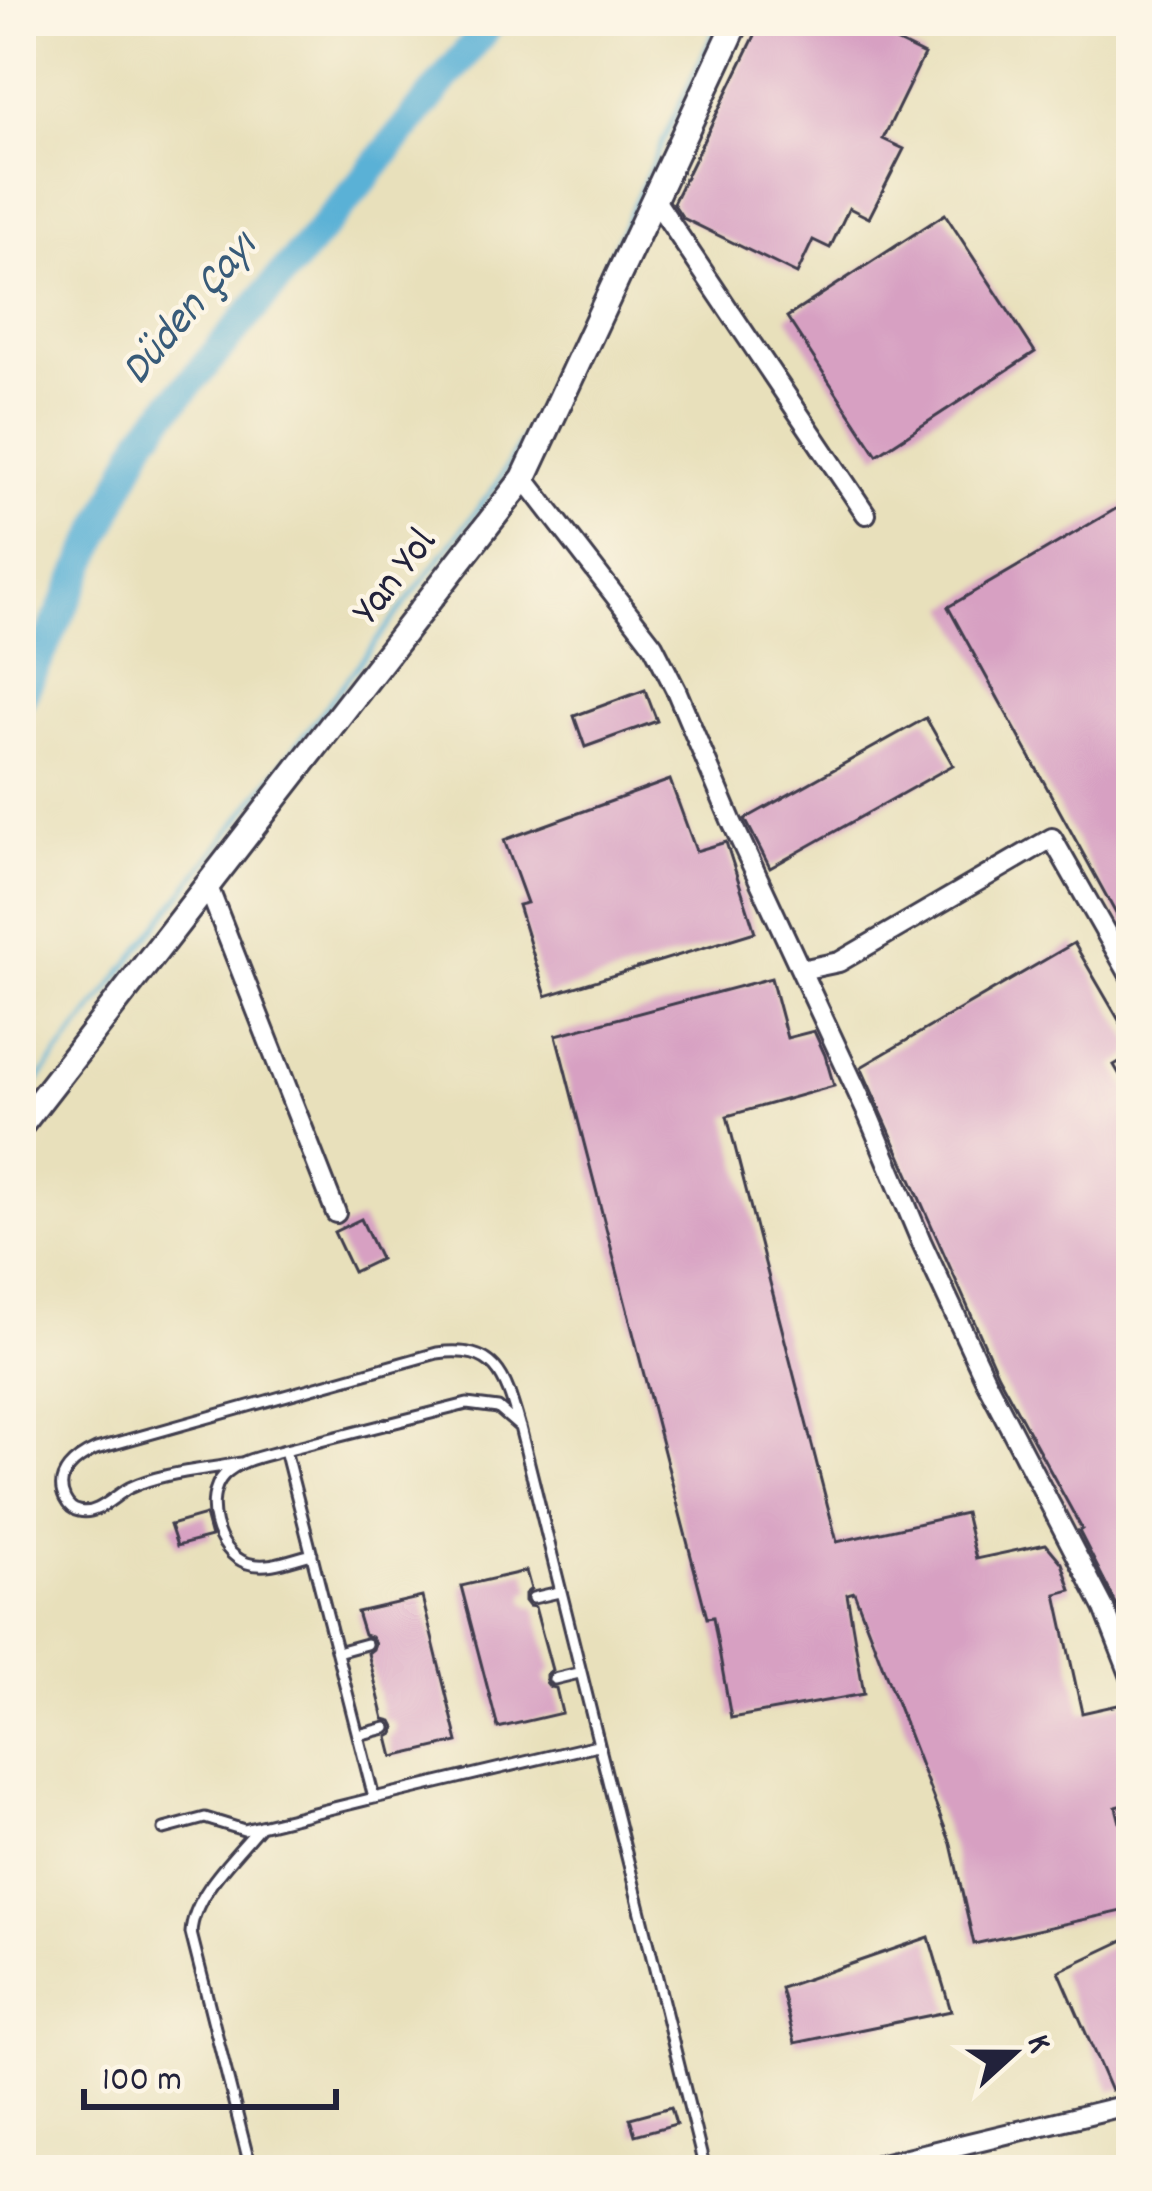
<svg xmlns="http://www.w3.org/2000/svg" width="1152" height="2191" viewBox="0 0 1152 2191" font-family="Dekko,sans-serif">
	<style>
		.lines { fill: none; stroke-linecap: round; stroke-linejoin: round }
		.stream { stroke: #5ab1d6; stroke-width: 4.5 }
		.river { stroke: #5ab1d6; stroke-width: 30 }
		.building { fill: #d7a0c2 }
		.service-casing { stroke: #403e4e; stroke-width: 15 }
		.minor-casing { stroke: #403e4e; stroke-width: 24 }
		.tertiary-casing { stroke: #403e4e; stroke-width: 30 }
		.service { stroke: #fff; stroke-width: 9 }
		.minor { stroke: #fff; stroke-width: 18 }
		.tertiary { stroke: #fff; stroke-width: 24 }
		.labels { text-anchor: middle; dominant-baseline: central; stroke-width: 9; stroke-linejoin: round; paint-order: stroke }
		.street-label { font-size: 42px; fill: #22223b; stroke: #fcf5e5 }
		.water-label { font-size: 45px; font-style: italic; fill: #385b79; stroke: #fcf5e5 }
	</style>
	<rect width="100%" height="100%" fill="#fcf5e5"/>
	<filter id="ink" filterUnits="userSpaceOnUse"><feTurbulence type="fractalNoise" baseFrequency=".00833" numOctaves="2"/><feDisplacementMap in="SourceGraphic" scale="24" xChannelSelector="R" yChannelSelector="G"/><feConvolveMatrix kernelMatrix="1 2 1 2 8 2 1 2 1" color-interpolation-filters="sRGB"/></filter>
	<filter id="wash" filterUnits="userSpaceOnUse"><feTurbulence type="fractalNoise" baseFrequency=".004" numOctaves="4" result="noise"/><feDisplacementMap in="SourceGraphic" scale="48" xChannelSelector="R" yChannelSelector="G"/><feGaussianBlur stdDeviation="2.7" result="paint"/><feColorMatrix in="noise" values="0 0 0 0 0 0 0 0 0 0 0 0 0 0 0 0 0 1.4 0 .05"/><feComposite in="paint" operator="in"/></filter>
	<g filter="url(#wash)">
		<rect width="100%" height="100%" fill="#e8e0bb"/>
		<g class="lines">
			<path class="stream" d="M 21,54 L 41,21
				M 21,1103 L 497,484 L 536,413 L 719,21"/>
			<path class="river" d="M 21,697 L 144,437 L 365,178 L 492,21"/>
		</g>
		<g id="blocks">
			<path class="building" d="M 762,21 L 895,21 L 888,37 L 924,55 L 883,139 L 904,149 L 869,218 L 849,208 L 830,248 L 813,240 L 797,274 L 683,218 L 673,203 Z
				M 945,214 L 1035,352 L 877,455 L 787,317 Z
				M 1131,500 L 1131,941 L 948,607 Z
				M 645,690 L 657,721 L 585,747 L 574,716 Z
				M 926,718 L 953,765 L 770,868 L 745,819 Z
				M 670,780 L 696,851 L 726,842 L 755,932 L 546,996 L 518,905 L 527,903 L 504,840 Z
				M 1074,943 L 1131,1041 L 1131,1055 L 1114,1065 L 1131,1094 L 1131,1633 L 1079,1531 L 1082,1529 L 998,1375 L 861,1067 Z
				M 771,978 L 787,1038 L 814,1031 L 825,1055 L 834,1086 L 727,1116 L 837,1542 L 965,1513 L 976,1559 L 1046,1544 L 1062,1563 L 1071,1590 L 1056,1594 L 1082,1713 L 1131,1702 L 1131,1803 L 1116,1807 L 1131,1865 L 1131,1909 L 974,1944 L 951,1844 L 854,1592 L 847,1594 L 864,1694 L 731,1718 L 713,1617 L 707,1618 L 556,1035 Z
				M 361,1219 L 380,1259 L 353,1272 L 334,1232 Z
				M 205,1515 L 211,1537 L 177,1546 L 170,1525 Z
				M 526,1571 L 531,1589 L 525,1594 L 525,1601 L 529,1606 L 535,1607 L 552,1670 L 546,1675 L 546,1682 L 550,1687 L 556,1688 L 562,1713 L 498,1728 L 461,1586 Z
				M 422,1597 L 458,1742 L 393,1757 L 388,1737 L 393,1734 L 395,1727 L 392,1721 L 384,1719 L 368,1653 L 373,1649 L 375,1643 L 371,1637 L 364,1635 L 357,1612 Z
				M 929,1937 L 951,2011 L 795,2043 L 781,1988 Z
				M 1131,1937 L 1131,2087 L 1111,2091 L 1059,1971 Z
				M 671,2107 L 676,2124 L 635,2135 L 630,2118 Z"/>
		</g>
	</g>
	<g filter="url(#ink)">
		<use href="#blocks" fill-opacity="0" stroke="#403e4e" stroke-width="3"/>
		<g class="lines">
			<defs>
				<path id="service" d="M 285,1450 C 265,1456 240,1459 224,1475 C 202,1498 216,1553 247,1563 C 267,1570 292,1559 312,1554
					M 240,1463 C 205,1470 162,1472 129,1488 C 114,1496 97,1516 79,1511 C 73,1510 68,1505 65,1499 C 53,1475 76,1458 96,1449 L 437,1353 C 496,1345 505,1375 519,1424
					M 533,1598 L 559,1592
					M 337,1652 L 366,1644
					M 554,1679 L 579,1673
					M 358,1735 L 386,1728
					M 597,1745 L 374,1798 L 285,1450 L 467,1404 L 498,1408 L 520,1427 L 705,2170
					M 164,1829 L 205,1818 L 244,1830 L 374,1798
					M 251,2170 L 191,1933 C 193,1894 236,1856 260,1826"/>
				<path id="minor" d="M 653,197 L 866,514
					M 524,478 L 653,645 L 676,690 L 731,820 L 869,1117 L 921,1241 L 986,1381 L 1104,1608 L 1131,1677
					M 207,884 L 336,1213
					M 801,970 L 839,962 L 1052,838 L 1131,977
					M 857,2170 L 1131,2104"/>
				<path id="tertiary" d="M 21,1125 L 524,478 L 737,21"/>
			</defs>
			<use href="#service" class="service-casing"/>
			<use href="#minor" class="minor-casing"/>
			<use href="#tertiary" class="tertiary-casing"/>
			<use href="#service" class="service"/>
			<use href="#minor" class="minor"/>
			<use href="#tertiary" class="tertiary"/>
		</g>
	</g>
	<g class="labels">
		<g class="street-label">
			<text transform="translate(397 578) rotate(-52)">Yan Yol</text>
		</g>
		<g class="water-label">
			<text transform="translate(191 310) rotate(-50)">Düden Çayı</text>
		</g>
	</g>
	<rect width="1152" height="2191" fill="none" stroke="#fcf5e5" stroke-width="72"/>
	<g transform="translate(1014 2053) rotate(69)" stroke="#fcf5e5" stroke-width="9" paint-order="stroke">
	<path d="M0-9L21 45L0 30L-21 45Z" fill="#22223b"/>
	<text y="-18" font-size="33" font-weight="bold" text-anchor="middle" fill="#22223b">K</text>
	</g>
	<path d="M84 2089v18h252v-18" fill="none" stroke="#22223b" stroke-width="6"/>
	<text x="102" y="2089" font-size="36" fill="#22223b" stroke="#fcf5e5" stroke-width="9" paint-order="stroke">100 m</text>
</svg>
